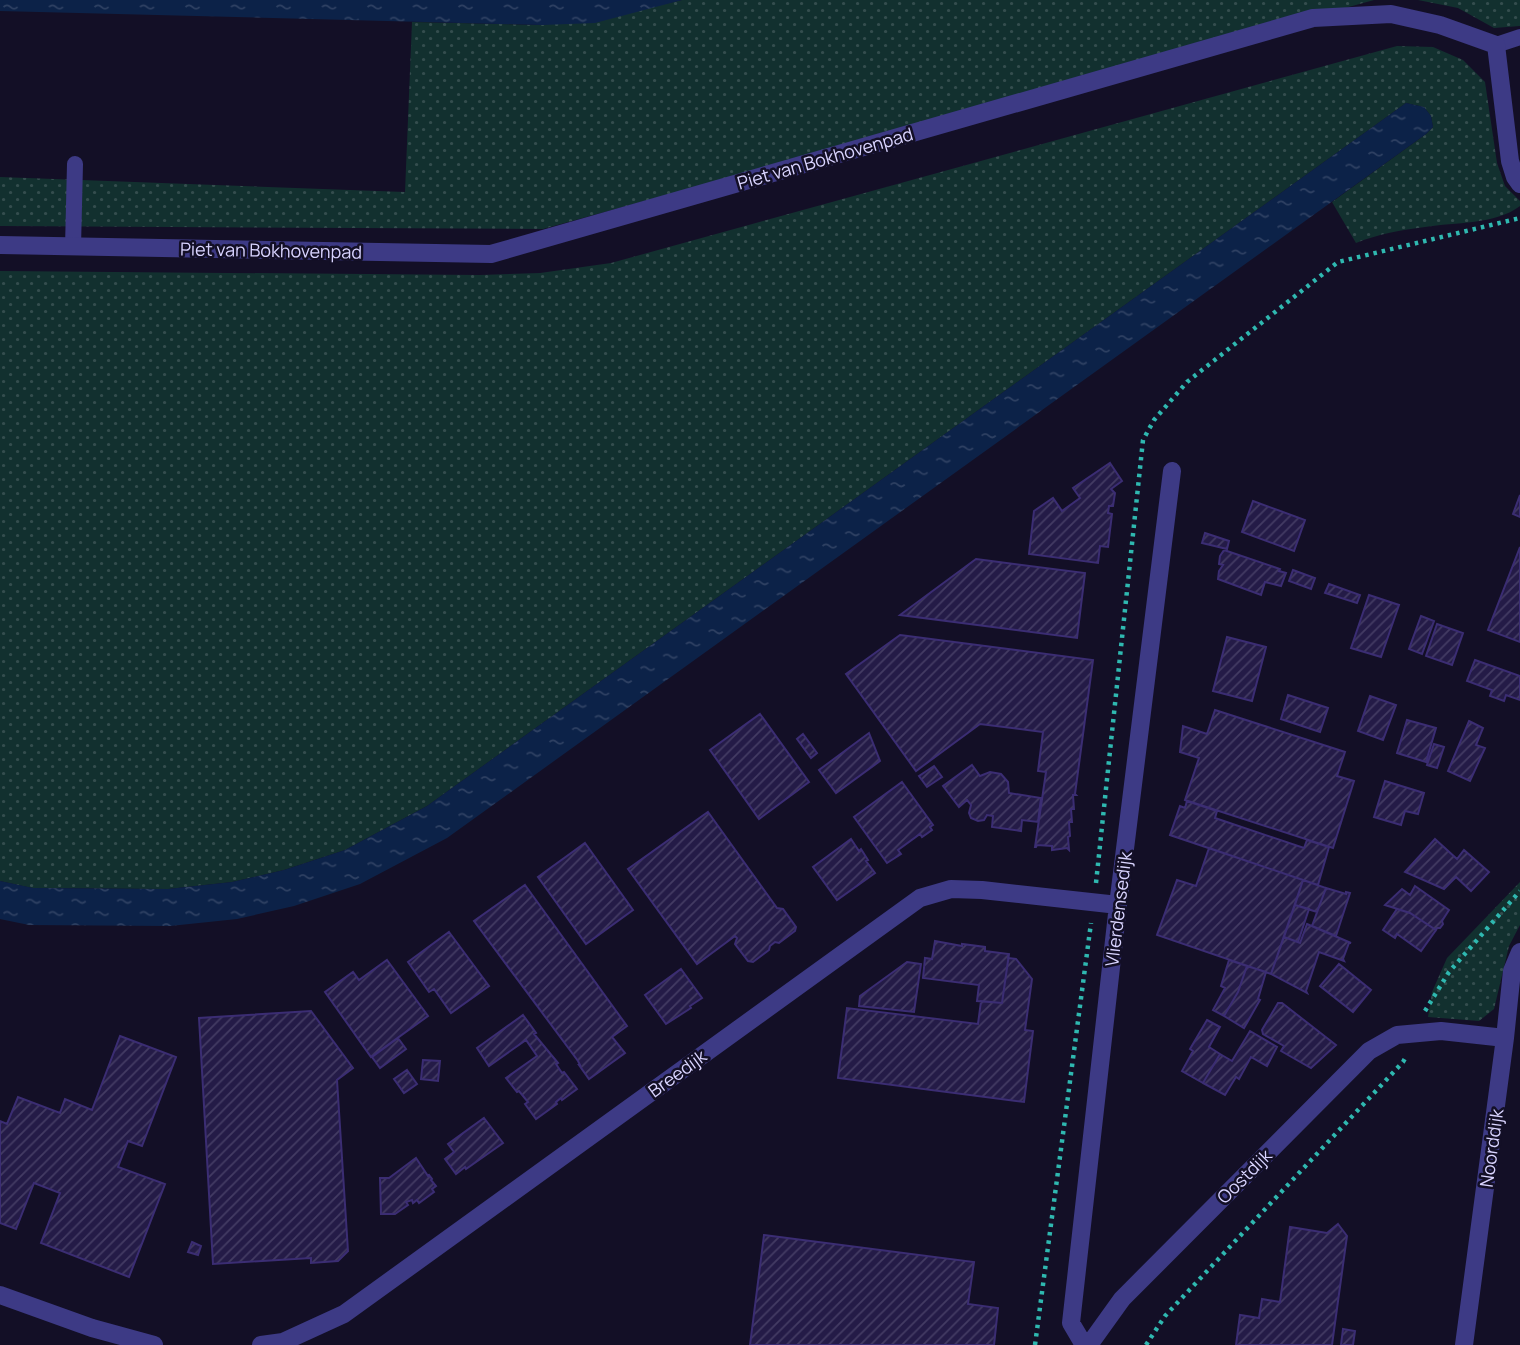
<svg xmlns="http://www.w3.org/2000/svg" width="1520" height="1345" viewBox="0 0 1520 1345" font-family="Manrope,sans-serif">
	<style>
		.grass { fill: url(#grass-dots) }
		.water { fill: url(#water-ripples) }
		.building { fill: url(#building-hatch); stroke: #3b2d73; stroke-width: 2 }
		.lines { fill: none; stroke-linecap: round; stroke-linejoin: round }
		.path { stroke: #2fb8b0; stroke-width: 4.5; stroke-dasharray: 3.5 5; stroke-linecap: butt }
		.lane { stroke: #3d3a85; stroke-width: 16 }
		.street { stroke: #3d3a85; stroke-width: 18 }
		.labels { text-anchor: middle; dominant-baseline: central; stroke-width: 5; stroke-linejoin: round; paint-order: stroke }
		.street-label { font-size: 18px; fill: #d9d4ff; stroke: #130f26 }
	</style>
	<defs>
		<pattern id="grass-dots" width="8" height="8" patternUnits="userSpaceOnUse" patternTransform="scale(1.75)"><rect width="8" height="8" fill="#12302f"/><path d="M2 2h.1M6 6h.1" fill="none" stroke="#344d4e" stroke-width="1.8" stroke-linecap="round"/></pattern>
		<pattern id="water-ripples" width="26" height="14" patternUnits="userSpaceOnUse" patternTransform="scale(1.75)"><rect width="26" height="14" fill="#0c2248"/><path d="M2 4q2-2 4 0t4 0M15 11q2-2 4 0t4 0" fill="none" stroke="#2f4163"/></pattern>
		<pattern id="building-hatch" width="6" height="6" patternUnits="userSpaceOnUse" patternTransform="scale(1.75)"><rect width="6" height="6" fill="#241b47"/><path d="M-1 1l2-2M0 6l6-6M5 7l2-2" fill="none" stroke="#433b63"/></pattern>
	</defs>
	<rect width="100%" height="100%" fill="#130f26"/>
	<path class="grass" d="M 682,0 L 1374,0 L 543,229 L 0,226 L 0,177 L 405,192 L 412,22 L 542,25 L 643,9 Z
		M 1418,0 L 1520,0 L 1520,26 L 1494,28 L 1458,8 Z
		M 1397,46 L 1433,47 L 1463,60 L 1485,82 L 1497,163 L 1505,186 L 1520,201 L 1520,206 C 1495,225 1455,222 1425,227 C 1401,230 1378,234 1356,243 L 1332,202 L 1426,134 L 1433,127 L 1431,116 L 1424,107 L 1406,103 L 427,806 L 345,850 L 284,870 L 232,882 L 168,889 L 32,888 L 0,881 L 0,271 L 480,275 L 540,273 L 611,263 Z
		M 1520,882 L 1520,925 L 1509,946 L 1494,1009 L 1479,1021 L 1428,1017 L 1432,992 L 1447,958 Z"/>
	<path class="water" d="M 0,0 L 682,0 L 595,23 L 542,25 L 0,11 Z
		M 1406,103 L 1424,107 L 1431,116 L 1433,127 L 1426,134 L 447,838 L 360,884 L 294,906 L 237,919 L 170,926 L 29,925 L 0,919 L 0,881 L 33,888 L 168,889 L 232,882 L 284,870 L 345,850 L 427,806 Z"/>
	<path class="building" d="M 1110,463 L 1122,481 L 1111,489 L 1115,493 L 1113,506 L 1109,506 L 1108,513 L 1112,514 L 1108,547 L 1100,546 L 1098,563 L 1029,554 L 1034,511 L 1053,498 L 1062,511 L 1080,498 L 1073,488 Z
		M 1520,495 L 1520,517 L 1513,514 Z
		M 1253,501 L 1305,520 L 1294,551 L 1242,532 Z
		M 1205,533 L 1229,541 L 1227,549 L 1202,543 Z
		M 1520,547 L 1520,642 L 1488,630 Z
		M 1224,550 L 1280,569 L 1279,571 L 1286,573 L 1281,586 L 1265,582 L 1261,595 L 1218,579 L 1219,571 L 1223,565 L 1219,564 L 1220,556 Z
		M 976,559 L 1085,573 L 1077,638 L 900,615 Z
		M 1293,570 L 1315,578 L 1311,589 L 1289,581 Z
		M 1329,584 L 1360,595 L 1357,603 L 1325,593 Z
		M 1369,595 L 1399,605 L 1381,657 L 1351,648 Z
		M 1421,616 L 1434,621 L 1422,654 L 1409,649 Z
		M 1437,624 L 1463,633 L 1452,665 L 1426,656 Z
		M 900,635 L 1093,660 L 1075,794 L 1076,795 L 1073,795 L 1074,809 L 1071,809 L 1072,822 L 1069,822 L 1070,836 L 1068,837 L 1069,850 L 1067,848 L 1052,850 L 1052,846 L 1037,845 L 1036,847 L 1035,847 L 1046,772 L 1038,771 L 1043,732 L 980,724 L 916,771 L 846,674 Z
		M 1227,637 L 1266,647 L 1252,701 L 1213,691 Z
		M 1475,660 L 1520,676 L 1520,700 L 1506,695 L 1504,701 L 1490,696 L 1492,690 L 1467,681 Z
		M 1288,695 L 1328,708 L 1320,732 L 1281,719 Z
		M 1370,696 L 1396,705 L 1383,740 L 1358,731 Z
		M 1215,710 L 1345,752 L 1337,776 L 1354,781 L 1333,848 L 1185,800 L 1199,758 L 1180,752 L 1183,726 L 1207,734 Z
		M 760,714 L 809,782 L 759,819 L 710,750 Z
		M 1407,720 L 1436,728 L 1426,762 L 1397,753 Z
		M 1469,721 L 1483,728 L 1476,745 L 1485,748 L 1470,781 L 1448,771 Z
		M 869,733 L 880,761 L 836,793 L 819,770 Z
		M 803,734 L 817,753 L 811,758 L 797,739 Z
		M 1434,744 L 1444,747 L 1437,768 L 1427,765 Z
		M 972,765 L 980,776 L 990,772 L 1001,774 L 1008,782 L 1009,793 L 1041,798 L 1038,822 L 1022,820 L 1021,831 L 992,827 L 993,816 L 987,815 L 984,820 L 978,821 L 971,818 L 969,813 L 971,805 L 967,800 L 959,807 L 943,786 Z
		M 934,766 L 942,777 L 927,787 L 919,776 Z
		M 1385,781 L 1424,793 L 1418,814 L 1405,811 L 1401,825 L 1374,817 Z
		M 902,782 L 933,825 L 930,827 L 932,830 L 922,837 L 920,834 L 898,850 L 901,854 L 887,863 L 854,817 Z
		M 1187,801 L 1217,811 L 1215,818 L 1304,848 L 1307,840 L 1329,847 L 1318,885 L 1170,835 L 1180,806 L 1185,808 Z
		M 708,812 L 777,908 L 783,909 L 796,927 L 795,931 L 779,943 L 775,942 L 770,946 L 769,950 L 753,962 L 748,961 L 735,944 L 737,938 L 735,936 L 697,964 L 628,869 Z
		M 851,839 L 859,851 L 861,849 L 868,860 L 866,861 L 875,873 L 837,900 L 813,867 Z
		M 1435,839 L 1457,859 L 1464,850 L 1489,872 L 1471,891 L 1456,877 L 1444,889 L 1405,872 Z
		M 585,843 L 633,910 L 586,944 L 538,877 Z
		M 1209,848 L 1303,880 L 1271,974 L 1157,935 L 1177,880 L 1196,886 Z
		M 1303,880 L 1326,888 L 1317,912 L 1295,905 Z
		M 525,885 L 627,1026 L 612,1037 L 625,1053 L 589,1079 L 579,1065 L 580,1065 L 578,1061 L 474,921 Z
		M 1415,886 L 1449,910 L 1442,921 L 1443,924 L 1440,928 L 1437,928 L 1436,930 L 1410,913 L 1385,905 L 1402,889 L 1410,895 Z
		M 1326,888 L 1346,894 L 1346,892 L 1350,893 L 1336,936 L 1312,926 Z
		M 1295,905 L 1309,909 L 1298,942 L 1284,937 Z
		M 1397,909 L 1410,913 L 1436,930 L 1421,951 L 1397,934 L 1395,938 L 1383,930 Z
		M 1307,924 L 1351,943 L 1349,943 L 1343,959 L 1344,961 L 1319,952 L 1306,991 L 1307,993 L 1271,974 L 1284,937 L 1300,943 Z
		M 449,932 L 489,986 L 451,1013 L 434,989 L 429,992 L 408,962 Z
		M 935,941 L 962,946 L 962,944 L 985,947 L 985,951 L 1009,954 L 1002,1003 L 977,1001 L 979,985 L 923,978 L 925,958 L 932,959 Z
		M 1009,954 L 1008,958 L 1016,959 L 1032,979 L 1025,1030 L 1033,1031 L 1024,1102 L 838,1078 L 847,1008 L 978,1024 L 981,1001 L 1002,1003 Z
		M 387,960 L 428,1016 L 371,1057 L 325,992 L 353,972 L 359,980 Z
		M 1229,960 L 1247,966 L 1238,992 L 1224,1016 L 1213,1010 L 1225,988 L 1221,986 Z
		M 907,962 L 921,964 L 914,1012 L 859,1006 L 860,996 Z
		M 1339,964 L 1371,990 L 1353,1012 L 1320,986 Z
		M 1247,966 L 1266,972 L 1258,999 L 1260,1000 L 1244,1028 L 1224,1016 L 1238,992 Z
		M 681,969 L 702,998 L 690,1006 L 691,1008 L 666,1024 L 645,995 Z
		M 1278,1003 L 1282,1003 L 1336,1045 L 1311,1068 L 1281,1051 L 1284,1046 L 1263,1034 L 1262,1030 Z
		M 311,1011 L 353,1068 L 337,1080 L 348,1251 L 338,1261 L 311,1263 L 311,1258 L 213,1264 L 199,1018 Z
		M 523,1015 L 536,1033 L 534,1034 L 558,1063 L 556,1064 L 562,1073 L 564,1072 L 577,1089 L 562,1100 L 561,1098 L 556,1102 L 557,1104 L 536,1119 L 525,1104 L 528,1102 L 519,1091 L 517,1092 L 506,1078 L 537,1056 L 526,1040 L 489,1066 L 477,1048 Z
		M 1207,1020 L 1220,1027 L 1209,1047 L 1220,1054 L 1203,1083 L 1182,1071 L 1193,1051 L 1190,1049 Z
		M 1250,1031 L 1277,1047 L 1267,1066 L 1251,1057 L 1239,1079 L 1236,1077 L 1225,1095 L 1203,1083 L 1220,1054 L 1232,1061 Z
		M 120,1036 L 176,1057 L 142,1146 L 128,1141 L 118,1167 L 165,1184 L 129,1277 L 41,1243 L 60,1193 L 34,1183 L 16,1229 L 0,1223 L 0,1121 L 7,1124 L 18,1097 L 60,1113 L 65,1099 L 92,1110 Z
		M 398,1038 L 406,1049 L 380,1068 L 372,1057 Z
		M 423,1060 L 440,1061 L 438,1081 L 421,1079 Z
		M 407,1070 L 417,1084 L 404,1093 L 394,1079 Z
		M 484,1118 L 503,1143 L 466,1169 L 465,1167 L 456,1174 L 445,1159 L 454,1152 L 448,1144 Z
		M 416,1158 L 428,1176 L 429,1175 L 432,1179 L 431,1180 L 436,1186 L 432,1189 L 434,1192 L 419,1203 L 417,1200 L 413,1203 L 412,1200 L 406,1202 L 408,1205 L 395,1214 L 381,1214 L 380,1178 L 389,1178 Z
		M 1338,1224 L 1347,1236 L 1332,1345 L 1236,1345 L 1240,1315 L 1259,1318 L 1262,1299 L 1280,1302 L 1290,1227 L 1327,1233 Z
		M 764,1235 L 974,1262 L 968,1304 L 998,1308 L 994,1345 L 750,1345 Z
		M 192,1242 L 201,1246 L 198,1255 L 188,1252 Z
		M 1343,1329 L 1355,1331 L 1353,1345 L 1341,1345 Z"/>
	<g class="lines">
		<path class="path" d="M 1096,883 L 1143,440 L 1154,420 L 1187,382 L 1338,262 L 1520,218
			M 1425,1011 L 1449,972 L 1520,891
			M 1035,1345 L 1091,923
			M 1146,1345 L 1165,1316 L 1403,1062 L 1407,1055"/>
		<path class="lane" d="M 1496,45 L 1520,37
			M 73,247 L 75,164"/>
		<path class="street" d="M 0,245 L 491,254 L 1313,18 L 1391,14 L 1440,25 L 1496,45 L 1510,161 L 1515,177 L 1520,184
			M 0,1295 L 92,1328 L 154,1345
			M 261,1345 L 283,1342 L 344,1314 L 920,898 L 951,889 L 982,890 L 1118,905
			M 1084,1345 L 1071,1323 L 1118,905 L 1172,471
			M 1089,1345 L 1122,1299 L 1369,1051 L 1397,1035 L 1441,1031 L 1505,1038
			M 1464,1345 L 1505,1038 L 1512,971 L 1520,952"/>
	</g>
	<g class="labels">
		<g class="street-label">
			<text transform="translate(825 158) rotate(-16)">Piet van Bokhovenpad</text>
			<text transform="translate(271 250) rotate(1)">Piet van Bokhovenpad</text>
			<text transform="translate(1118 909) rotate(-83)">Vlierdensedijk</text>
			<text transform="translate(677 1073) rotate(-36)">Breedijk</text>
			<text transform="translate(1491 1148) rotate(-82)">Noorddijk</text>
			<text transform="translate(1244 1176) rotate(-45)">Oostdijk</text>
		</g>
	</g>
</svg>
